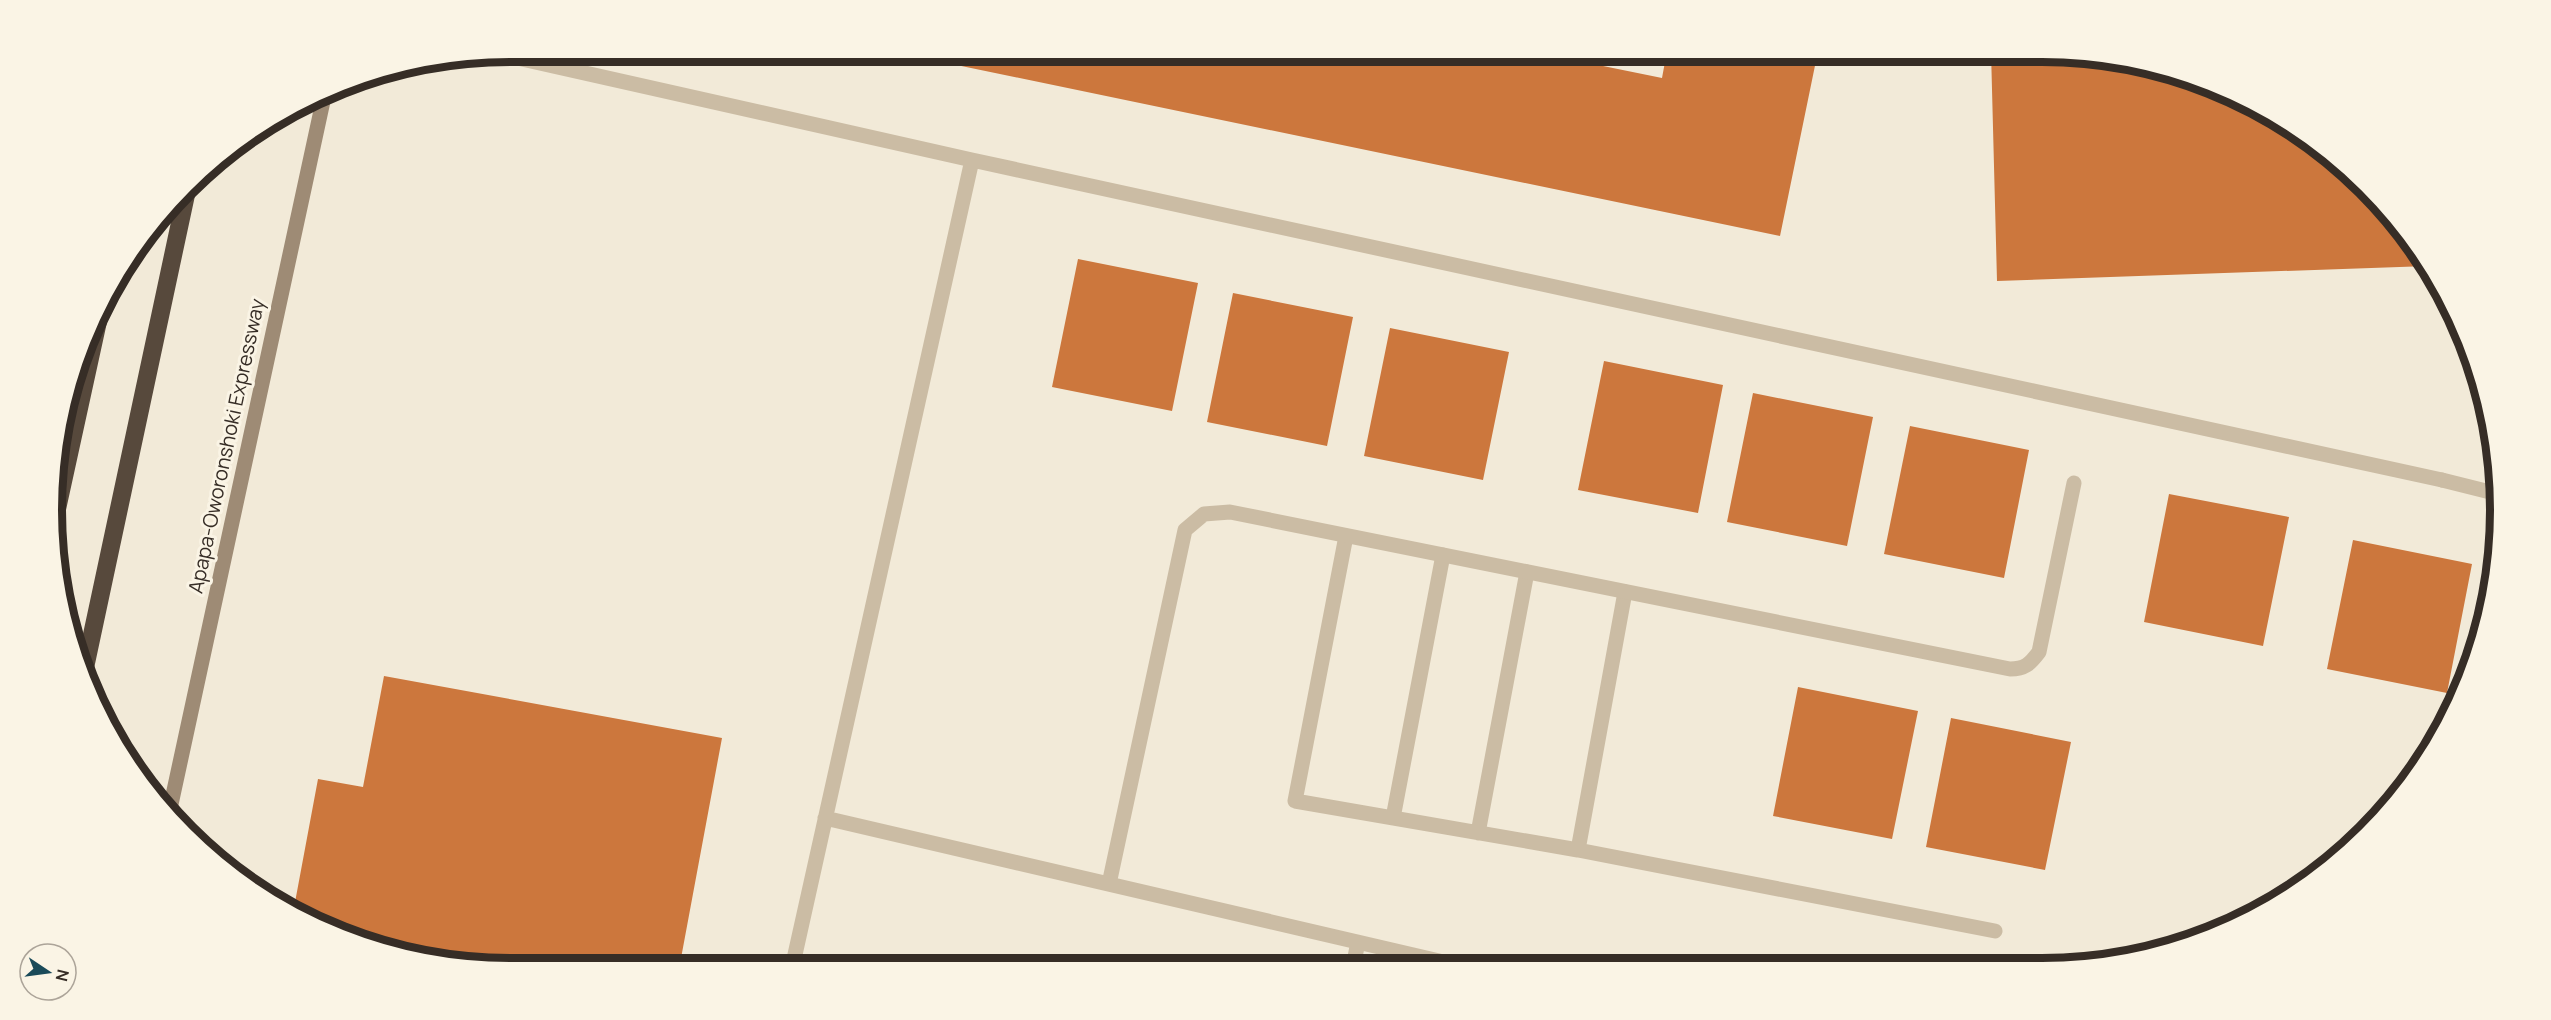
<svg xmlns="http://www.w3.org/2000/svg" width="2551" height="1020" viewBox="0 0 2551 1020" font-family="Manrope,sans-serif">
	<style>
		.building { fill: #cc773d }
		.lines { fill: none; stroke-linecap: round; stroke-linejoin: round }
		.service { stroke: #cbbca4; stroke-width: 15 }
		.minor { stroke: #cbbca4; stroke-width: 15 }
		.tertiary { stroke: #cbbca4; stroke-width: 15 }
		.secondary { stroke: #9e8b75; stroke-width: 15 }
		.motorway { stroke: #57493c; stroke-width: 18 }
		.labels { text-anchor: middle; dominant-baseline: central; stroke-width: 6; stroke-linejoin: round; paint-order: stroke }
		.street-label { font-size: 20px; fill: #362d26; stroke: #faf4e5 }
		.rim { fill: none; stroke: #362d26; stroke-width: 8 }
	</style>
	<rect width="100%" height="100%" fill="#f2ead8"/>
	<path class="building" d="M 889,51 L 1555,51 L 1554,56 L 1662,78 L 1667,51 L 1818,51 L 1780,236 Z
		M 1991,51 L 2041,51 L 2160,67 L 2244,98 L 2321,146 L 2386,208 L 2428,266 L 1997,281 Z
		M 1078,259 L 1198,283 L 1172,411 L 1052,387 Z
		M 1233,293 L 1353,317 L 1327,446 L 1207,422 Z
		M 1390,328 L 1509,352 L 1483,480 L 1364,456 Z
		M 1604,361 L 1723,385 L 1698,513 L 1578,490 Z
		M 1753,393 L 1873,417 L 1847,546 L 1727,522 Z
		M 1910,426 L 2029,450 L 2004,578 L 1884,554 Z
		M 2169,494 L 2289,517 L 2263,646 L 2144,622 Z
		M 2353,540 L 2472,564 L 2447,693 L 2327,669 Z
		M 384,676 L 722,738 L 679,969 L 510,969 L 391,953 L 307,922 L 293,913 L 318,779 L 363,787 Z
		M 1798,687 L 1918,711 L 1892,839 L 1773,816 Z
		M 1951,718 L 2071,742 L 2045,870 L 1926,847 Z"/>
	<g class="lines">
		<path class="service" d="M 1346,536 L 1295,801 L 1578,850
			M 1625,592 L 1578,850 L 1995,931
			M 1393,818 L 1443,555
			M 1478,833 L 1527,572"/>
		<path class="minor" d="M 496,53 L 972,160 L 2442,480
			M 825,818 L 1465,967
			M 1109,884 L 1185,530 L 1204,514 L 1230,512 L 2010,669 C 2025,669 2030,664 2039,652 L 2074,483
			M 1353,967 L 1358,942
			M 792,968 L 972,160"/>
		<path class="tertiary" d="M 2442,480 L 2498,494"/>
		<path class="secondary" d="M 170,809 L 325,92"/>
		<path class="motorway" d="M 57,509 L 102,303
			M 83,677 L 187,190"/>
	</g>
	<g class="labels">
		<g class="street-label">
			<text transform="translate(226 446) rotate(-78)">Apapa-Oworonshoki Expressway</text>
		</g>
	</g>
	<path d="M0 0H2551V1020H0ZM510 62H2042A448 448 0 0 1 2490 510V510A448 448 0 0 1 2042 958H510A448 448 0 0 1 62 510V510A448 448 0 0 1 510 62Z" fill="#faf4e5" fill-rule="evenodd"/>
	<path class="rim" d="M510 62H2042A448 448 0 0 1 2490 510V510A448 448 0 0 1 2042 958H510A448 448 0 0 1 62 510V510A448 448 0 0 1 510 62Z"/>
	<g transform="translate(48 972) rotate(103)"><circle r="28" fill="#faf4e5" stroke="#aca499" stroke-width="1.5"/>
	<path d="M0-4.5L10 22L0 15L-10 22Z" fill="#1a4a59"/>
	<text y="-9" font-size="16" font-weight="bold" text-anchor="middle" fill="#362d26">N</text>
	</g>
</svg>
